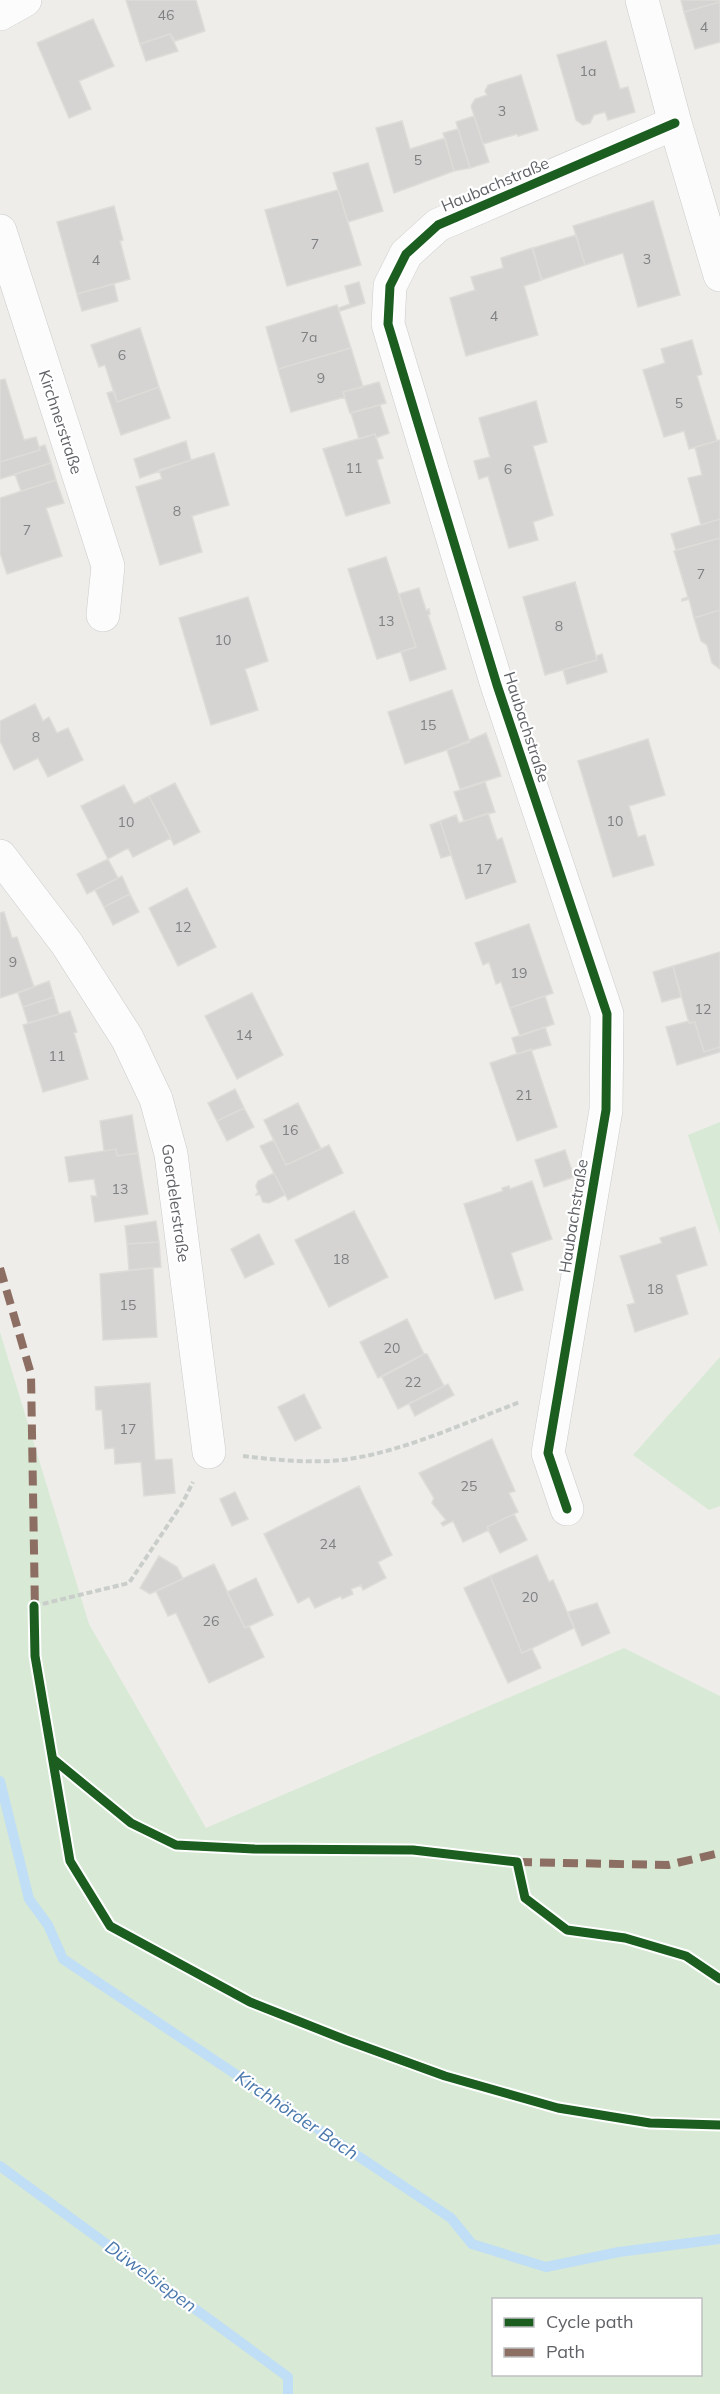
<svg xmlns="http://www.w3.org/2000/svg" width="720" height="2394" viewBox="0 0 720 2394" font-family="Mulish,sans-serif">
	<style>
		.green { fill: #d8e9d6; fill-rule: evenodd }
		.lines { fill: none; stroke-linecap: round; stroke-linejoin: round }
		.stream { stroke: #c0def5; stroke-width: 10 }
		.building { fill: #d5d4d2; stroke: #dddcd8; stroke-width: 1.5 }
		.minor-casing { stroke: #cbcbcb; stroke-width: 34 }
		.path { stroke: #cacecb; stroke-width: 4; stroke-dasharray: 6 3; stroke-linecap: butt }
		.minor { stroke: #fcfcfc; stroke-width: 33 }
		.quiet { stroke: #8d6e63; stroke-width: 8; stroke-dasharray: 15 8; stroke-linecap: butt }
		.cycleway-casing { stroke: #fff; stroke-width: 13 }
		.cycleway { stroke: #1b5e20; stroke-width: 9 }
		.labels { text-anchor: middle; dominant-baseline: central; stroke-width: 4.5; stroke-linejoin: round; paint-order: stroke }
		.number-label { font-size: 14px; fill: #7e8082 }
		.street-label { font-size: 16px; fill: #5f6266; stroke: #fff }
		.water-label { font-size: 18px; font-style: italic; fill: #4a78ac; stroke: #fff }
	</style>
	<rect width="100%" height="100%" fill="#eeede9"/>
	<path class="green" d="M 720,1122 L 720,1234 L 688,1135 Z
		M 0,1332 L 89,1624 L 206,1828 L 624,1648 L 720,1696 L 720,2394 L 0,2394 ZM 494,2300 L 700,2300 L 700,2374 L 494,2374 Z
		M 720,1357 L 720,1506 L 709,1510 L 633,1455 Z"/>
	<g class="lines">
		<path class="stream" d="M 0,1781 L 29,1899 L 48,1925 L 63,1959 L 451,2218 L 472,2244 L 546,2267 L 619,2252 L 720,2239
			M 0,2166 L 288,2377 L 288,2394"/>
	</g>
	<path class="building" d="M 126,0 L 196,0 L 205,31 L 175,41 L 170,34 L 140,44 Z
		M 681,0 L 720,0 L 720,2 L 684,12 Z
		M 720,2 L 720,42 L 695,49 L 684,12 Z
		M 93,19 L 114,66 L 79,81 L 91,109 L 69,118 L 37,43 Z
		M 170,34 L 178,51 L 146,61 L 140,44 Z
		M 606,41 L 620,89 L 628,87 L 635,112 L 608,120 L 605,112 L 594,115 L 590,123 L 583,125 L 576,120 L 557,55 Z
		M 521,75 L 538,130 L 518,136 L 517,134 L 483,144 L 471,106 L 475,99 L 487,95 L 485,91 L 488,85 Z
		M 474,116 L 489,162 L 470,168 L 456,122 Z
		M 402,121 L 410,149 L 445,138 L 454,171 L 394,193 L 376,128 Z
		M 458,129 L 470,168 L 454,171 L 443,133 Z
		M 368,163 L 383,211 L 348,222 L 333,173 Z
		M 338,190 L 361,265 L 287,286 L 265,210 Z
		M 653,201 L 680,295 L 638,307 L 623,253 L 585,265 L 573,226 Z
		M 114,206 L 123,240 L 120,241 L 130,279 L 77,294 L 57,222 Z
		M 576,235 L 585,265 L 541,280 L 533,248 Z
		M 532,248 L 542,280 L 524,286 L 538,335 L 466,356 L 450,298 L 475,290 L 471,277 L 503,268 L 501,258 Z
		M 359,282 L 365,303 L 340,311 L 339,308 L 350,304 L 345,286 Z
		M 114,284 L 118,301 L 82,311 L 77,294 Z
		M 337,305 L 351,348 L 278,369 L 266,327 Z
		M 140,328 L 159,387 L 117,402 L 105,365 L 99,367 L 91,345 Z
		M 692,340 L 702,374 L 697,376 L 717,441 L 689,449 L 684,431 L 664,437 L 643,370 L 665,363 L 661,349 Z
		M 351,348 L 363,387 L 343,392 L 345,397 L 291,412 L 278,369 Z
		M 5,379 L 24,440 L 36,437 L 40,450 L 0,462 L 0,380 Z
		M 379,382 L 386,403 L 350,413 L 343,392 Z
		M 159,387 L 170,418 L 121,435 L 107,393 L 114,391 L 117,402 Z
		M 536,401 L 547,442 L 533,446 L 553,515 L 533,522 L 538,540 L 509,548 L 488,476 L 479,479 L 474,461 L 490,457 L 479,418 Z
		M 380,405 L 389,433 L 376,438 L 375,434 L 359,439 L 351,413 Z
		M 375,434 L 383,458 L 377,460 L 390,503 L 346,516 L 323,449 Z
		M 720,440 L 720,519 L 701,525 L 688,478 L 702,475 L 695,447 Z
		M 186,441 L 191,460 L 140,478 L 134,459 Z
		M 45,445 L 51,463 L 0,479 L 0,462 L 40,450 L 39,447 Z
		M 214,453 L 229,505 L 192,516 L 202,552 L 160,565 L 136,487 L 162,479 L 159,470 Z
		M 51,463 L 56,480 L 21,491 L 15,474 Z
		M 56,480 L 64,503 L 46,508 L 62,556 L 7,574 L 0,553 L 0,498 Z
		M 720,519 L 720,538 L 676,550 L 671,534 Z
		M 720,538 L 720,610 L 694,618 L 689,599 L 682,601 L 682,599 L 688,597 L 674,551 Z
		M 386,557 L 416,647 L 377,659 L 348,569 Z
		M 575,582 L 597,660 L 545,675 L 523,597 Z
		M 419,588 L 426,610 L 429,609 L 430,614 L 428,615 L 446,669 L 410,681 L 401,652 L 416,647 L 399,594 Z
		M 248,597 L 268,661 L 245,669 L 258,710 L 211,725 L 179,618 Z
		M 720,610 L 720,669 L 712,663 L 707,645 L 701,641 L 694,618 Z
		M 602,654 L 607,672 L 567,684 L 563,670 L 597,660 L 596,656 Z
		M 452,690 L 470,742 L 405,764 L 388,712 Z
		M 35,704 L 43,721 L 49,717 L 57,733 L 68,728 L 83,760 L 48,777 L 38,758 L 14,770 L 0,741 L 0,721 Z
		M 486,733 L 501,776 L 460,789 L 447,750 Z
		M 648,739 L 665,795 L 629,806 L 638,837 L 645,835 L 654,865 L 613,877 L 578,761 Z
		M 485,782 L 495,812 L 464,821 L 454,792 Z
		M 175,783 L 200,832 L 174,845 L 149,796 Z
		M 124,785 L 134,804 L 149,796 L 171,838 L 133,857 L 128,848 L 108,859 L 81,806 Z
		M 488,813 L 497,840 L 502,838 L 516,882 L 466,899 L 440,821 L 456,815 L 459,823 Z
		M 440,821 L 451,855 L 441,858 L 430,825 Z
		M 108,859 L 118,878 L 87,894 L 77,874 Z
		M 122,876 L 130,894 L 104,907 L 95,890 Z
		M 187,888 L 216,947 L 178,966 L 149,908 Z
		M 130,894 L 139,912 L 113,925 L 104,907 Z
		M 4,912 L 12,938 L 17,937 L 34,987 L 0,998 L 0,913 Z
		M 529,924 L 553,993 L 510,1008 L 501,982 L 496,984 L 489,962 L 483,965 L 475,943 Z
		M 720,952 L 720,1047 L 704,1052 L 695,1022 L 689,1023 L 673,966 Z
		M 673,966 L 681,997 L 662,1002 L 653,972 Z
		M 49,981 L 54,997 L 23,1007 L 18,993 Z
		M 252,993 L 283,1055 L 237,1079 L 205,1016 Z
		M 545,996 L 554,1024 L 520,1036 L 510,1008 Z
		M 54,997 L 59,1014 L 28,1023 L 23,1007 Z
		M 70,1011 L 77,1032 L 74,1033 L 88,1079 L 43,1092 L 23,1025 Z
		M 689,1021 L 689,1023 L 695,1022 L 704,1052 L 720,1047 L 720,1052 L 677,1065 L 666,1027 Z
		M 545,1027 L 551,1045 L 517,1054 L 512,1038 Z
		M 531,1049 L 557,1127 L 517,1141 L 490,1063 Z
		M 235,1089 L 244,1108 L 217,1121 L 208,1103 Z
		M 298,1103 L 321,1149 L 286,1165 L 264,1120 Z
		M 244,1108 L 254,1127 L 227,1141 L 217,1121 Z
		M 132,1115 L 138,1153 L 117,1156 L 116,1149 L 104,1151 L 100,1121 Z
		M 274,1140 L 286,1165 L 329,1145 L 343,1173 L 288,1200 L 260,1146 Z
		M 116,1149 L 117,1156 L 138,1153 L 148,1214 L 95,1222 L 91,1196 L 97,1196 L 94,1179 L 69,1182 L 65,1157 Z
		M 565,1150 L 574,1177 L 544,1187 L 535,1160 Z
		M 274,1173 L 285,1195 L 269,1203 L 263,1202 L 260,1195 L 256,1195 L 258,1192 L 256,1186 L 258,1181 Z
		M 532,1181 L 552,1239 L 511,1253 L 523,1290 L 495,1299 L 464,1204 L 503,1191 L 502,1188 L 509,1186 L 510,1189 Z
		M 354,1211 L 388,1277 L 329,1307 L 295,1240 Z
		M 156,1221 L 159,1242 L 127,1244 L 125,1226 Z
		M 695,1227 L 707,1265 L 676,1275 L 688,1314 L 635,1332 L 627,1305 L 635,1303 L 620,1256 L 662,1243 L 660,1238 Z
		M 259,1234 L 274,1264 L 245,1278 L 231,1249 Z
		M 159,1242 L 161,1267 L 129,1270 L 127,1244 Z
		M 153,1268 L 157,1337 L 103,1340 L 100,1274 Z
		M 407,1319 L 424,1354 L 378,1378 L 360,1342 Z
		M 424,1354 L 427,1354 L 444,1386 L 398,1409 L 382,1377 Z
		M 150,1383 L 155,1460 L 172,1459 L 175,1493 L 144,1496 L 141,1462 L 115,1464 L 114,1448 L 105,1449 L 102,1410 L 96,1410 L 95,1387 Z
		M 448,1384 L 454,1395 L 415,1416 L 409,1404 Z
		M 304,1394 L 321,1428 L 295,1441 L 278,1407 Z
		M 492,1439 L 515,1491 L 509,1493 L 518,1512 L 487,1527 L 489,1530 L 463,1542 L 453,1521 L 443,1526 L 441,1523 L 446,1520 L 432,1503 L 434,1498 L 419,1473 Z
		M 359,1486 L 392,1555 L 378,1562 L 386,1578 L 363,1590 L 361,1585 L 351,1589 L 353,1594 L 342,1599 L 341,1596 L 315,1608 L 309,1597 L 298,1603 L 264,1534 Z
		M 235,1492 L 248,1519 L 232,1526 L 220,1499 Z
		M 514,1514 L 527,1540 L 500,1553 L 487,1527 Z
		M 537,1555 L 549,1582 L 553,1580 L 574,1628 L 522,1653 L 490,1576 Z
		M 159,1556 L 177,1567 L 183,1579 L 150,1594 L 140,1588 Z
		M 214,1564 L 245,1628 L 249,1626 L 264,1657 L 209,1683 L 176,1613 L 168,1616 L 156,1591 Z
		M 490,1576 L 522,1653 L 532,1649 L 541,1668 L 508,1683 L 464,1588 Z
		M 256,1578 L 273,1615 L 245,1628 L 227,1592 Z
		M 597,1603 L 610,1633 L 582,1646 L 568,1612 Z"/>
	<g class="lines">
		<defs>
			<path id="minor" d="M 642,0 L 675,123 L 720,275
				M 0,14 L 25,0
				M 0,231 L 108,566 L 103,615
				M 0,856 L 67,944 L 127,1038 L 156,1099 L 171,1154 L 209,1452
				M 567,1509 L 548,1453 L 606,1110 L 607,1014 L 497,685 L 388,324 L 390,286 L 406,254 L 438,225 L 675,123"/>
		</defs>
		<use href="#minor" class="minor-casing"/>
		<path class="path" d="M 243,1456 C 277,1460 314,1464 349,1459 C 404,1451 467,1422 520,1402
			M 34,1606 L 129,1583 L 182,1504 L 193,1482"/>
		<use href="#minor" class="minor"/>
		<path class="quiet" d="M 0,1268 L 31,1374 L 35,1611
			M 517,1862 L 668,1865 L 720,1853"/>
		<defs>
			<path id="cycleway" d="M 567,1509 L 548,1453 L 606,1110 L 607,1014 L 497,685 L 388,324 L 390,286 L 406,254 L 438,225 L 675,123
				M 34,1606 L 35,1656 L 70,1861 L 110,1926 L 250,2002 L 346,2040 L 445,2076 L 558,2108 L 650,2123 L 720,2125
				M 53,1759 L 131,1823 L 176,1845 L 254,1849 L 413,1850 L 517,1862 L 525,1898 L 567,1930 L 625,1938 L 686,1956 L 720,1979"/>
		</defs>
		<use href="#cycleway" class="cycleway-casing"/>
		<use href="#cycleway" class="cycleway"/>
	</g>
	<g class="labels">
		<g class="number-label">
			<text x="166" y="15">46</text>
			<text x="704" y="27">4</text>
			<text x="588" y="71">1a</text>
			<text x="502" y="111">3</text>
			<text x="418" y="160">5</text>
			<text x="315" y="244">7</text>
			<text x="647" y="259">3</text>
			<text x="96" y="260">4</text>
			<text x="494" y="316">4</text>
			<text x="309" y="337">7a</text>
			<text x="122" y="355">6</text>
			<text x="321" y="378">9</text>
			<text x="679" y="403">5</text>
			<text x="354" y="468">11</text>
			<text x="508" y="469">6</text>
			<text x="177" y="511">8</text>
			<text x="27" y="530">7</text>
			<text x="701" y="574">7</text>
			<text x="386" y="621">13</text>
			<text x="559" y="626">8</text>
			<text x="223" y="640">10</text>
			<text x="428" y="725">15</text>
			<text x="36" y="737">8</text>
			<text x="615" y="821">10</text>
			<text x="126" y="822">10</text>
			<text x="484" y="869">17</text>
			<text x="183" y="927">12</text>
			<text x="13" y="962">9</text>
			<text x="519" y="973">19</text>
			<text x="703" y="1009">12</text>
			<text x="244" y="1035">14</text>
			<text x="57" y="1056">11</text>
			<text x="524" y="1095">21</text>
			<text x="290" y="1130">16</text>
			<text x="120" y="1189">13</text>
			<text x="341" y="1259">18</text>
			<text x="655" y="1289">18</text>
			<text x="128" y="1305">15</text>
			<text x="392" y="1348">20</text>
			<text x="413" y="1382">22</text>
			<text x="128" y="1429">17</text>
			<text x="469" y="1486">25</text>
			<text x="328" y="1544">24</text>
			<text x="530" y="1597">20</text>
			<text x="211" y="1621">26</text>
		</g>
		<g class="street-label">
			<text transform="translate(495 184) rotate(-23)">Haubachstraße</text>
			<text transform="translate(61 422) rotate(72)">Kirchnerstraße</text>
			<text transform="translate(527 727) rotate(72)">Haubachstraße</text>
			<text transform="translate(176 1203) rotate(82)">Goerdelerstraße</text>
			<text transform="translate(573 1216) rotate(-81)">Haubachstraße</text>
		</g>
		<g class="water-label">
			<text transform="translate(297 2115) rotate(34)">Kirchhörder Bach</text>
			<text transform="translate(151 2276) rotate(36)">Düwelsiepen</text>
		</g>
	</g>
	<rect x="492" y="2298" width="210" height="78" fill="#ffffff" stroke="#bfc0c2" stroke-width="1.5"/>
	<rect x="504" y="2318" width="30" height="9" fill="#1b5e20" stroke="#bfc0c2" stroke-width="1.5"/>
	<text x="546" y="2328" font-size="18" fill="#5f6266">Cycle path</text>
	<rect x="504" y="2348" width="30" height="9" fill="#8d6e63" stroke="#bfc0c2" stroke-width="1.5"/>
	<text x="546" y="2358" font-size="18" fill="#5f6266">Path</text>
</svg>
